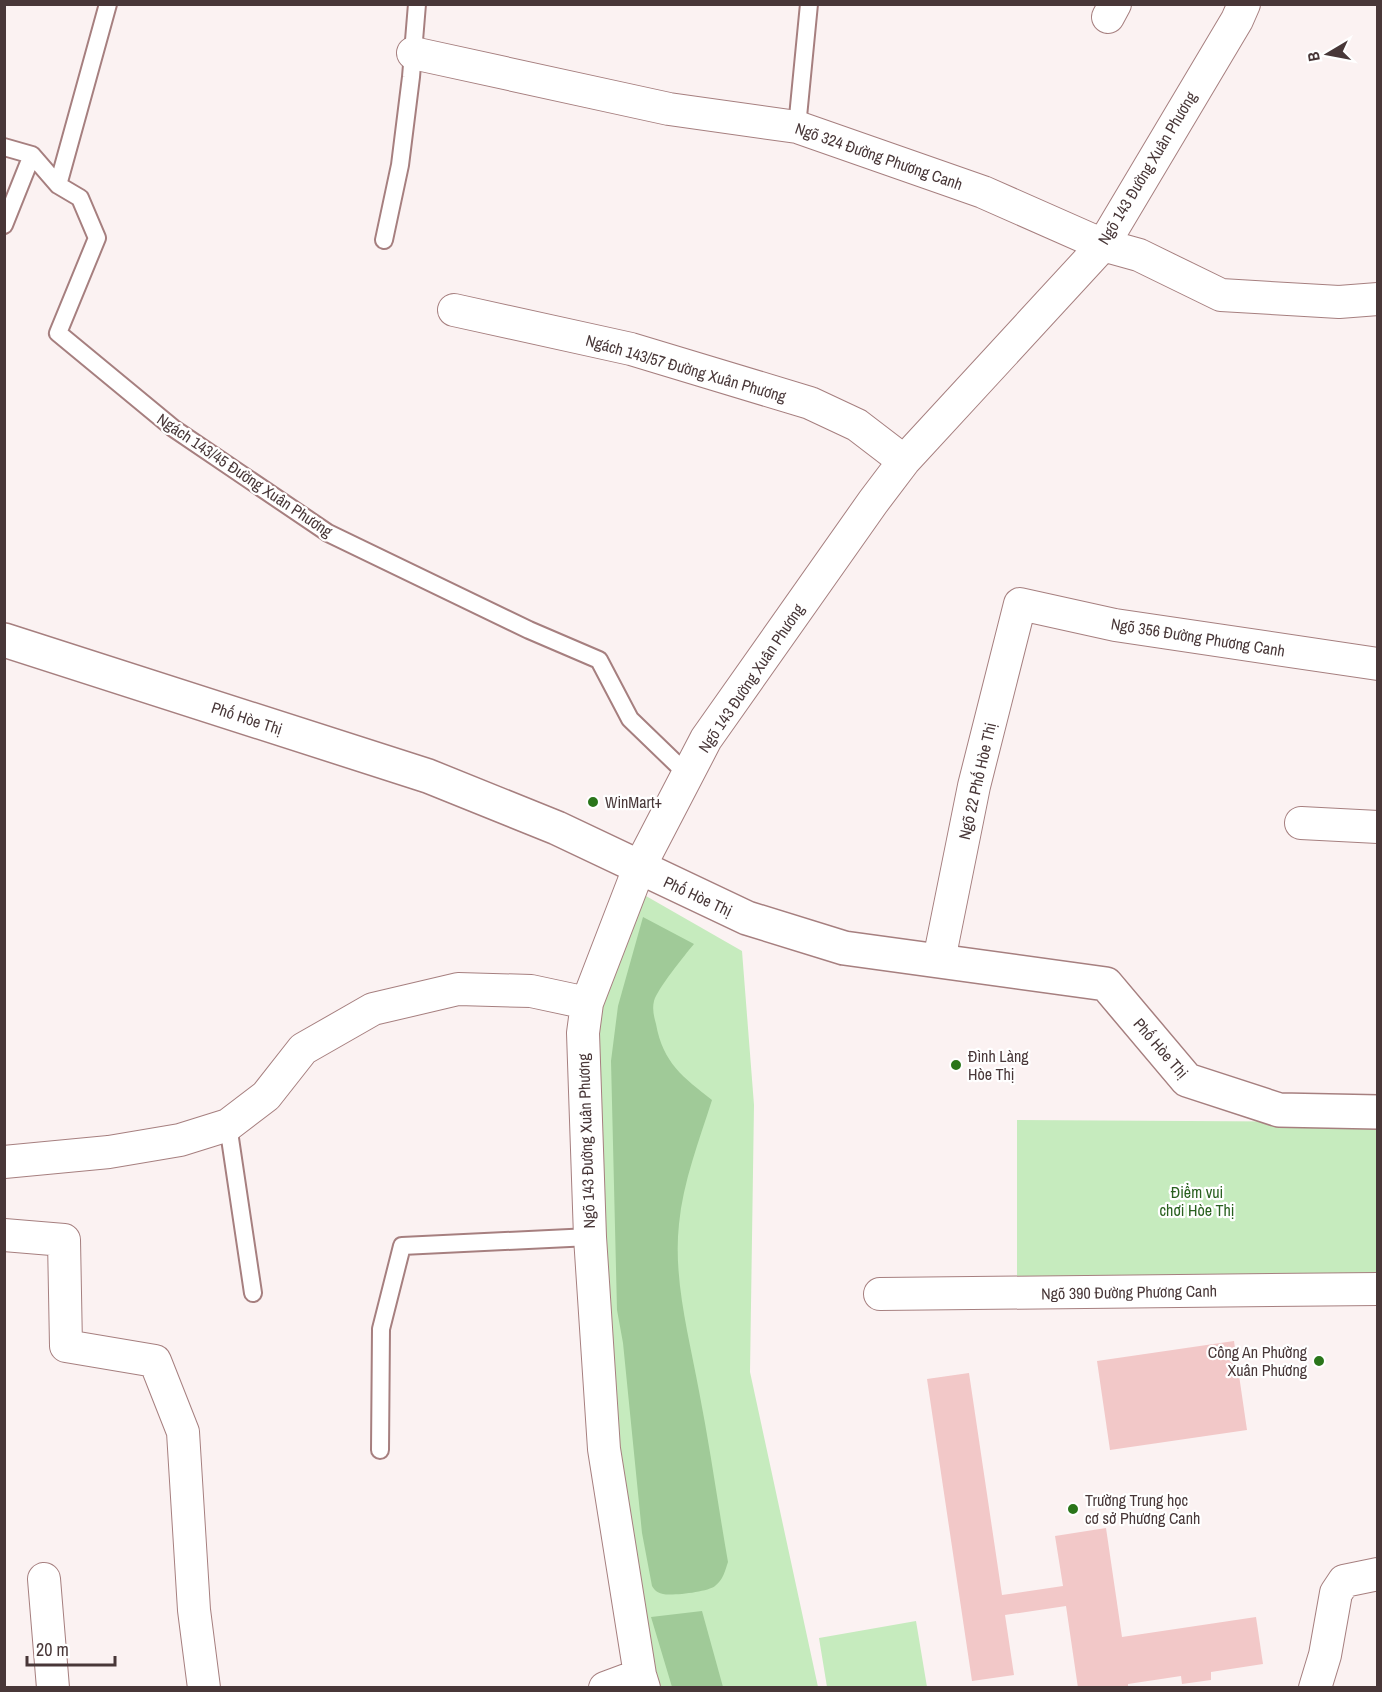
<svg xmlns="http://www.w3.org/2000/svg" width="1382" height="1692" viewBox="0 0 1382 1692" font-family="'Archivo Narrow',sans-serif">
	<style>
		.green { fill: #c6ebbe }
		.water { fill: #a0ca98 }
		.building { fill: #f2c8c8 }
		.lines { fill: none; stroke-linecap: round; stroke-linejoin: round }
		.service-casing { stroke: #a67f7f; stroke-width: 20 }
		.minor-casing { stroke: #a67f7f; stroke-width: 34 }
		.tertiary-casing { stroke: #a67f7f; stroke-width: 36 }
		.service { stroke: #fff; stroke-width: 16 }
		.minor { stroke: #fff; stroke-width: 32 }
		.tertiary { stroke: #fff; stroke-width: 33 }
		.poi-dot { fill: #2a751a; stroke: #fff; stroke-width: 2 }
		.labels { text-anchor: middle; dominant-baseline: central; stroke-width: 4.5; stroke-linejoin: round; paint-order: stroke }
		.street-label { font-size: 16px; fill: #483738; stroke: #fff }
		.poi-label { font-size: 16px; fill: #483738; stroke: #fff; text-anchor: start }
		.park-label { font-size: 16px; fill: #29601f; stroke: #fff }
	</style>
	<rect width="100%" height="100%" fill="#fbf2f2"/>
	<path class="green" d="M 639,892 L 742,951 L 754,1105 L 750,1372 L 818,1687 L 651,1687 L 606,1448 L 587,1038 Z
		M 1017,1120 L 1377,1122 L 1377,1282 L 1017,1281 Z
		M 916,1621 L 927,1687 L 827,1687 L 819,1638 Z"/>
	<path class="water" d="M 643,917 L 694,944 C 684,956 658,988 654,1001 C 652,1009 654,1017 656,1024 C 663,1063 683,1077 712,1100 C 699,1141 683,1182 679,1224 C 673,1279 689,1336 699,1391 C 710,1447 718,1505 728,1562 C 725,1571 723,1580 715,1586 C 708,1592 672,1596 663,1594 C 658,1593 655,1591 652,1586 L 642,1533 L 623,1343 L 617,1310 L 611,1061 L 618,1006 Z
		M 702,1611 L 723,1687 L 672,1687 L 651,1617 Z"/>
	<path class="building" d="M 1234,1341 L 1247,1430 L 1110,1450 L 1097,1361 Z
		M 969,1373 L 1002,1595 L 1063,1586 L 1055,1536 L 1106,1528 L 1122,1637 L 1256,1617 L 1263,1664 L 1211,1672 L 1211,1680 L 1182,1684 L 1181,1676 L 1128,1684 L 1128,1688 L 1078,1688 L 1066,1606 L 1005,1615 L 1014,1675 L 972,1681 L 927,1379 Z"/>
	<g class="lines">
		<defs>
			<path id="service" d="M 797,127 L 809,4
				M 4,147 L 32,155 L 58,185 L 80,198 L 97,238 L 58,333 L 173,428 L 328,533 L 529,630 L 599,660 L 630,719 L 688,775
				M 58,185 L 108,4
				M 4,225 L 32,155
				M 384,240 L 400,165 L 411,77 L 417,4
				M 228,1125 L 253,1293
				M 380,1450 L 381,1329 L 402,1246 L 590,1237"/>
			<path id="minor" d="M 1108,17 L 1115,4
				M 413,53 L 669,109 L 797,127 L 983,192 L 1103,245 L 1139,255 L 1221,295 L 1339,302 L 1378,299
				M 454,310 L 631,349 L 810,403 L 857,425 L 904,461
				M 1301,823 L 1378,827
				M 939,960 L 974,786 L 1020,604 L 1115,625 L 1378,664
				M 4,1162 L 109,1152 L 180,1140 L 228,1125 L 266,1096 L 303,1049 L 373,1009 L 458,989 L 531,991 L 587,1003
				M 4,1235 L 64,1240 L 66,1346 L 155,1361 L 183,1432 L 194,1610 L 204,1688
				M 880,1294 L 1378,1289
				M 44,1579 L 53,1688
				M 605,1688 L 640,1675
				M 644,1688 L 640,1675 L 604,1449 L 590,1237 L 583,1033 L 587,1003 L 639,868 L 706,739 L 873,502 L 904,461 L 1103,245 L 1237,20 L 1244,4
				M 1315,1688 L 1325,1655 L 1336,1593 L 1344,1581 L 1378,1574"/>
			<path id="tertiary" d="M 4,640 L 428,776 L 557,828 L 747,918 L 844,948 L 1106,984 L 1187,1080 L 1279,1110 L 1378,1112"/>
		</defs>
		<use href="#service" class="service-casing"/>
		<use href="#minor" class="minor-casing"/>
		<use href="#tertiary" class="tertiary-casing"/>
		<use href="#service" class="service"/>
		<use href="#minor" class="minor"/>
		<use href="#tertiary" class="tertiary"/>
	</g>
	<g class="poi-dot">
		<circle cx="593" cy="802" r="6"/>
		<circle cx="956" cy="1065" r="6"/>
		<circle cx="1319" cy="1361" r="6"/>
		<circle cx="1073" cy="1509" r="6"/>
	</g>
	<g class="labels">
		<g class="street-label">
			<text transform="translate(879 156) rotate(19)">Ngõ 324 Đường Phương Canh</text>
			<text transform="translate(1147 168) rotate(-59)">Ngõ 143 Đường Xuân Phương</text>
			<text transform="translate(686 368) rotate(16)">Ngách 143/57 Đường Xuân Phương</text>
			<text transform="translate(245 475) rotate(34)">Ngách 143/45 Đường Xuân Phương</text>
			<text transform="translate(1198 637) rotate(9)">Ngõ 356 Đường Phương Canh</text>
			<text transform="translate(751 678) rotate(-56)">Ngõ 143 Đường Xuân Phương</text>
			<text transform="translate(247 718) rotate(18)">Phố Hòe Thị</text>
			<text transform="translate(977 781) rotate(-77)">Ngõ 22 Phố Hòe Thị</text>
			<text transform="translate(698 896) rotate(25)">Phố Hòe Thị</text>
			<text transform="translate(1161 1048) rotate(49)">Phố Hòe Thị</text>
			<text transform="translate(586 1141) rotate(-92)">Ngõ 143 Đường Xuân Phương</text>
			<text transform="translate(1129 1292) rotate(-1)">Ngõ 390 Đường Phương Canh</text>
		</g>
		<g class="poi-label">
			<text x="605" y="802">WinMart+</text>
			<text x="968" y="1056">Đình Làng<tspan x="968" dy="18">Hòe Thị</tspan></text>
			<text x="1307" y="1352" text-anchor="end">Công An Phường<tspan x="1307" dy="18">Xuân Phương</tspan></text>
			<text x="1085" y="1500">Trường Trung học<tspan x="1085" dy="18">cơ sở Phương Canh</tspan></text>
		</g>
		<g class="park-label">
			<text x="1197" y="1192">Điểm vui<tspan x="1197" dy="18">chơi Hòe Thị</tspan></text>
		</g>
	</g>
	<rect width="1382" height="1692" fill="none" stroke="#483738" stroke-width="12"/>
	<g transform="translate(1328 54) rotate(260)" stroke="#ffffff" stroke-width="4.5" paint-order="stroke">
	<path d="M0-4.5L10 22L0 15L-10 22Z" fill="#483738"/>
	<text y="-9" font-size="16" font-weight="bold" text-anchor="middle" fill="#483738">B</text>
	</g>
	<path d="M27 1656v9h88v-9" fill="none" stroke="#483738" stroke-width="3"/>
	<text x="36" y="1656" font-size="18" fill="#483738" stroke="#ffffff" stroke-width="4.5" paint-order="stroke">20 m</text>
</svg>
